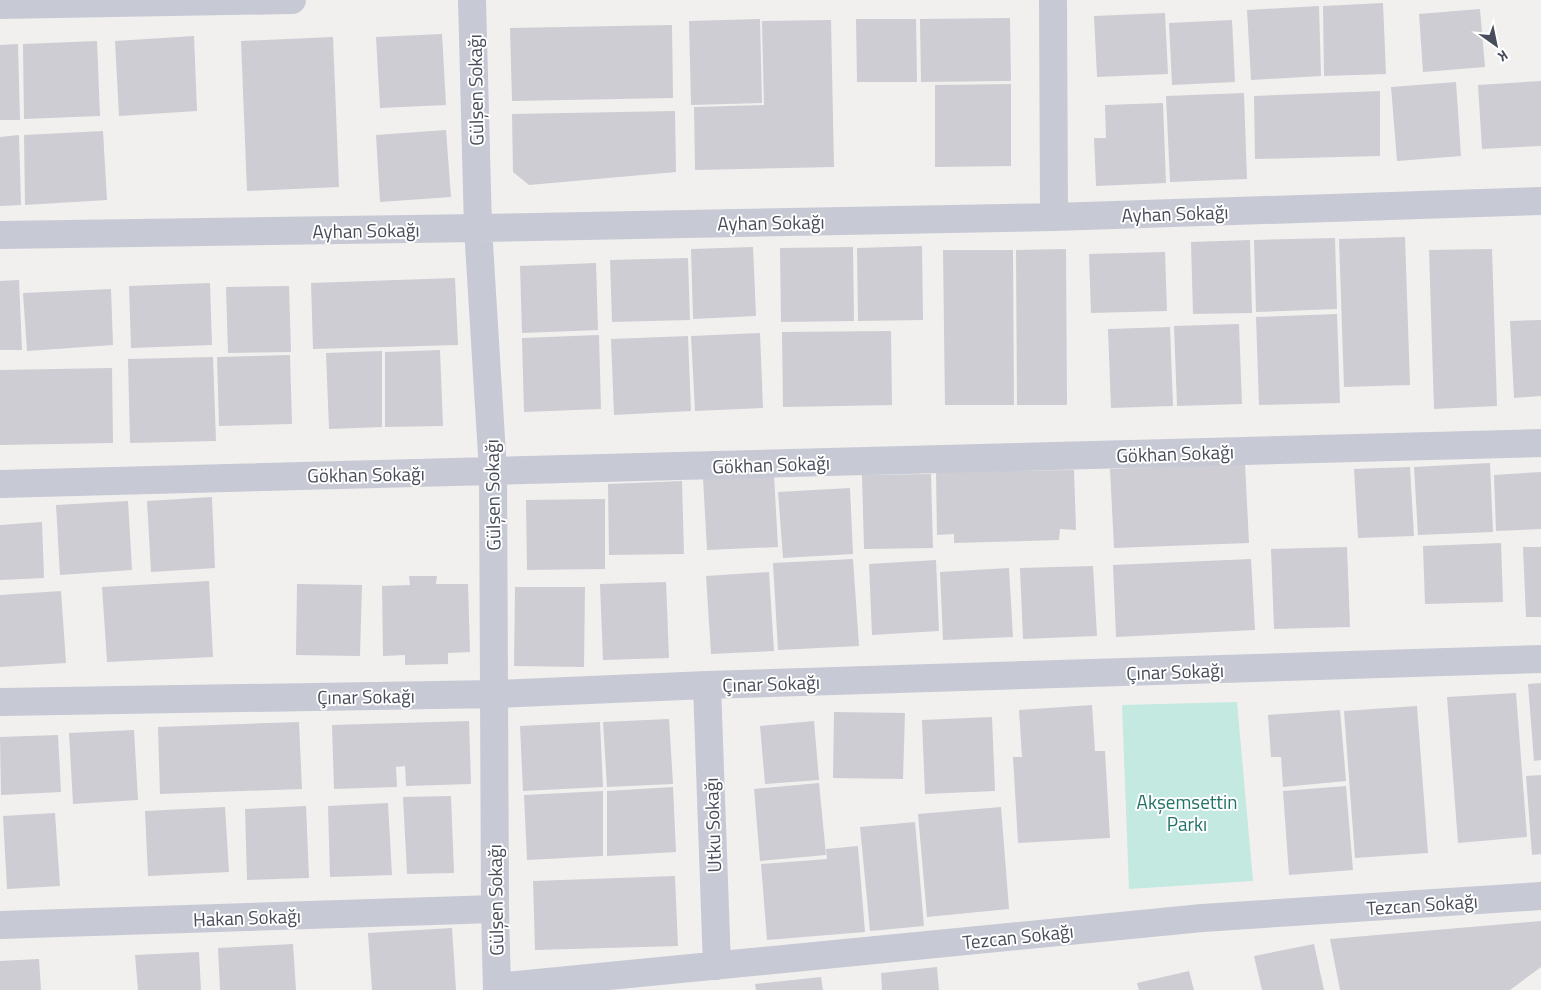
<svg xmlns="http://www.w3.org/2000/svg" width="1541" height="990" viewBox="0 0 1541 990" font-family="'Titillium Web',sans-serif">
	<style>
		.green { fill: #c3e9e0 }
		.building { fill: #cdcdd3 }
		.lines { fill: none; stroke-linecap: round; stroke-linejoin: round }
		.street { stroke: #c7c9d4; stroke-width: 28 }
		.labels { text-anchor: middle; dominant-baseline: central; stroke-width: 4; stroke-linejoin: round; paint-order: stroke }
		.street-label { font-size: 19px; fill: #494c5a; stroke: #fff }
		.park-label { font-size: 19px; fill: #237268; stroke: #fff }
	</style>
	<rect width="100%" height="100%" fill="#f1f0ef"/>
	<path class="green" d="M 1237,702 L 1253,881 L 1129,889 L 1122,705 Z"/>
	<path class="building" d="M 1383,3 L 1386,74 L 1324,76 L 1323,6 Z
		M 1319,6 L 1321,76 L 1251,80 L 1247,10 Z
		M 1480,9 L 1485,67 L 1423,72 L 1419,14 Z
		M 1165,13 L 1168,74 L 1097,77 L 1094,16 Z
		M 1010,18 L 1011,81 L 921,82 L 920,19 Z
		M 760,19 L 762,103 L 691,105 L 689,21 Z
		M 856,19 L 916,19 L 917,82 L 857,82 Z
		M 831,20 L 834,167 L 695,170 L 694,107 L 764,105 L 762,21 Z
		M 1232,20 L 1235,82 L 1172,85 L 1169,23 Z
		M 672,25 L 673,98 L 512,101 L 510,28 Z
		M 442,34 L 446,105 L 380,108 L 376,37 Z
		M 194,36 L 197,111 L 119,116 L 115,41 Z
		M 333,37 L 339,187 L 247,191 L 241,41 Z
		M 97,41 L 100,116 L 24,119 L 23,44 Z
		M 18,44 L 20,120 L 0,120 L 0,45 Z
		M 1541,81 L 1541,146 L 1482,149 L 1478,85 Z
		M 1456,82 L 1461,156 L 1397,161 L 1391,87 Z
		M 1011,84 L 1011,166 L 935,167 L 935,85 Z
		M 1380,91 L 1380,156 L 1255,159 L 1254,96 Z
		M 1244,93 L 1247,179 L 1170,182 L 1166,96 Z
		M 1163,103 L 1166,183 L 1096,186 L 1094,138 L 1106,138 L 1105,105 Z
		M 675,111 L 676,172 L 529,185 L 513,172 L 512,114 Z
		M 446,130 L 451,197 L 380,202 L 376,135 Z
		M 103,131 L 107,200 L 25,205 L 24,135 Z
		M 19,135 L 21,205 L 0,206 L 0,137 Z
		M 1405,237 L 1410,385 L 1344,387 L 1339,239 Z
		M 1335,238 L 1337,309 L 1256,312 L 1254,240 Z
		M 1250,240 L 1252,313 L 1193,314 L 1191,242 Z
		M 922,246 L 923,320 L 858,321 L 857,248 Z
		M 753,247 L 756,316 L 693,319 L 691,249 Z
		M 853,247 L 854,321 L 781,322 L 780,248 Z
		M 1066,249 L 1067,405 L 1017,405 L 1016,250 Z
		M 1492,249 L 1497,406 L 1434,409 L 1429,250 Z
		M 943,250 L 1013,250 L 1014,405 L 945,405 Z
		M 1165,252 L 1167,311 L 1091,313 L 1089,254 Z
		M 688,258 L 690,320 L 612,322 L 610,260 Z
		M 596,263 L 598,330 L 522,333 L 520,266 Z
		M 455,278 L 458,345 L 313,349 L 311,283 Z
		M 19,280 L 22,350 L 0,350 L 0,281 Z
		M 210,283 L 212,345 L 131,348 L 129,286 Z
		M 289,286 L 291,352 L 228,353 L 226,287 Z
		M 111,289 L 113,345 L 27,351 L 23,293 Z
		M 1337,314 L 1340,403 L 1259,405 L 1256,317 Z
		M 1541,320 L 1541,396 L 1514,398 L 1510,321 Z
		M 1239,324 L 1242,404 L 1177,406 L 1174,326 Z
		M 1170,327 L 1173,406 L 1111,408 L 1108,329 Z
		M 891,331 L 892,405 L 783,407 L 782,332 Z
		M 760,333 L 763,408 L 695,411 L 691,336 Z
		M 599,335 L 601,409 L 524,412 L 522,338 Z
		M 688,336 L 691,411 L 614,415 L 611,339 Z
		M 440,350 L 443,426 L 385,427 L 385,352 Z
		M 382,351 L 382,427 L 329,429 L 326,353 Z
		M 290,355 L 292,424 L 219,426 L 217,357 Z
		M 213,357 L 216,441 L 130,443 L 128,359 Z
		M 112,368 L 113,443 L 0,445 L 0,370 Z
		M 1245,463 L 1249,543 L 1114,548 L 1110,469 Z
		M 1490,463 L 1493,532 L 1418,535 L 1414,467 Z
		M 1410,467 L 1414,536 L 1358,538 L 1354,469 Z
		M 1074,470 L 1076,530 L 1060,529 L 1059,540 L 954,543 L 954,534 L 937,535 L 936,472 Z
		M 1541,472 L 1541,529 L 1496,531 L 1494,475 Z
		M 931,474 L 933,548 L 864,549 L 862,475 Z
		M 774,475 L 778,547 L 707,550 L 703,478 Z
		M 682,481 L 684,554 L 609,555 L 608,484 Z
		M 850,488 L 853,554 L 783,558 L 778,492 Z
		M 212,497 L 215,568 L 151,572 L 147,501 Z
		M 605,499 L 605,569 L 527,570 L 526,500 Z
		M 128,501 L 132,570 L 60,575 L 56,505 Z
		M 42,522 L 44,578 L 0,580 L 0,525 Z
		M 1501,543 L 1503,602 L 1425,604 L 1423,546 Z
		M 1347,547 L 1350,627 L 1274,629 L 1271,549 Z
		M 1523,547 L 1541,547 L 1541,617 L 1526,617 Z
		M 853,559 L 859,646 L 778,650 L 773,563 Z
		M 1251,559 L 1255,630 L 1116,637 L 1113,565 Z
		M 936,560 L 939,631 L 872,635 L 869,564 Z
		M 1093,566 L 1097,636 L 1023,639 L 1020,568 Z
		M 1009,568 L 1013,637 L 943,640 L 940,572 Z
		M 769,572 L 774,651 L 711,654 L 706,576 Z
		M 409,576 L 437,576 L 436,584 L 468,584 L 470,652 L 448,653 L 448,664 L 405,665 L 405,655 L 383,656 L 382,586 L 410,585 Z
		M 209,581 L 213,657 L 107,662 L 102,587 Z
		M 666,582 L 669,658 L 603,660 L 600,584 Z
		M 297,584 L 362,585 L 360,656 L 296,655 Z
		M 515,587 L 585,587 L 584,667 L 514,666 Z
		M 61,591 L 66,663 L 0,667 L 0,595 Z
		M 1541,683 L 1541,760 L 1534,761 L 1528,684 Z
		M 1516,693 L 1527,837 L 1458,843 L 1447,697 Z
		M 1092,705 L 1095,751 L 1105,751 L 1110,838 L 1018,843 L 1013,757 L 1022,757 L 1019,710 Z
		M 1417,706 L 1428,853 L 1355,858 L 1344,711 Z
		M 1340,710 L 1346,781 L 1283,787 L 1281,757 L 1271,757 L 1268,715 Z
		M 834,712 L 905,713 L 903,779 L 833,778 Z
		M 992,717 L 995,791 L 925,794 L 922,720 Z
		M 669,719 L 673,784 L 607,787 L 603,722 Z
		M 469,721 L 471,784 L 406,786 L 405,766 L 396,767 L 397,787 L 334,789 L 332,725 Z
		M 814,721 L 819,780 L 765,784 L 760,726 Z
		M 299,722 L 302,789 L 160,794 L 158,727 Z
		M 600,722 L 603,787 L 523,791 L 520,726 Z
		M 134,730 L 138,800 L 73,804 L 69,733 Z
		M 58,735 L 61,792 L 1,795 L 0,737 Z
		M 1541,775 L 1541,854 L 1532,855 L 1526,776 Z
		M 819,783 L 826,855 L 760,861 L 754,789 Z
		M 1346,786 L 1353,870 L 1289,875 L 1283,791 Z
		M 673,787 L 676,852 L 607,856 L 607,791 Z
		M 603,791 L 603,856 L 527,860 L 524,795 Z
		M 451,796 L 454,873 L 407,874 L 403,797 Z
		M 388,803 L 392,875 L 330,877 L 328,806 Z
		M 306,806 L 309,878 L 247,880 L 245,809 Z
		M 225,807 L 229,872 L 148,876 L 145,811 Z
		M 1001,807 L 1009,909 L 927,917 L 918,814 Z
		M 55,813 L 60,886 L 7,889 L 3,816 Z
		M 915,822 L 924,926 L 870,931 L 860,827 Z
		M 858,846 L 865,932 L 767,940 L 761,864 L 827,859 L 826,849 Z
		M 675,876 L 678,946 L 535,950 L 533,881 Z
		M 1541,921 L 1541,967 L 1510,990 L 1340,990 L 1330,939 Z
		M 452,928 L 456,990 L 372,990 L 368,933 Z
		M 293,944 L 296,990 L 220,990 L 218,948 Z
		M 1314,944 L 1324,990 L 1262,990 L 1254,956 Z
		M 199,952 L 201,990 L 138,990 L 135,955 Z
		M 39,959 L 41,990 L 0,990 L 0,961 Z
		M 937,967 L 939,990 L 882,990 L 881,973 Z
		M 1189,971 L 1194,990 L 1139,990 L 1137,983 Z
		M 821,977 L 823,990 L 756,990 L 755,984 Z"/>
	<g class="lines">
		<path class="street" d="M 472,0 L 478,228 L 493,471 L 495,909 L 497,990
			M 1053,0 L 1054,217
			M 0,5 L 292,0
			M 0,235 L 478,228 L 1054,217 L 1541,201
			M 0,484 L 1541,443
			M 707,685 L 717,966
			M 0,702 L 495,694 L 707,685 L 1541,659
			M 0,925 L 495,909
			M 497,987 L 1202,918 L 1541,896"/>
	</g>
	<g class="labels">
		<g class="street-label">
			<text transform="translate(475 90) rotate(-91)">Gülşen Sokağı</text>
			<text transform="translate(1175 213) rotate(-2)">Ayhan Sokağı</text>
			<text transform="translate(771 222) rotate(-1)">Ayhan Sokağı</text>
			<text transform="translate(366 230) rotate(-1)">Ayhan Sokağı</text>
			<text transform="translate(1175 453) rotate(-2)">Gökhan Sokağı</text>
			<text transform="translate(771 464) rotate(-2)">Gökhan Sokağı</text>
			<text transform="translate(366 474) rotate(-1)">Gökhan Sokağı</text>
			<text transform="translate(492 495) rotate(-91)">Gülşen Sokağı</text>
			<text transform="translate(1175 671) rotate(-2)">Çınar Sokağı</text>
			<text transform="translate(771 683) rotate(-2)">Çınar Sokağı</text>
			<text transform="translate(366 696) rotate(-1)">Çınar Sokağı</text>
			<text transform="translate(712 825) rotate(-92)">Utku Sokağı</text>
			<text transform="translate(495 900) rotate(-91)">Gülşen Sokağı</text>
			<text transform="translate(1422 904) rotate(-4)">Tezcan Sokağı</text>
			<text transform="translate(247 917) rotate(-2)">Hakan Sokağı</text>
			<text transform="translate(1018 936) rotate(-6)">Tezcan Sokağı</text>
		</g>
		<g class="park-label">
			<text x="1187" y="801">Akşemsettin<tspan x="1187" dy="22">Parkı</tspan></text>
		</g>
	</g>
	<g transform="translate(1496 45) rotate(147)" stroke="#ffffff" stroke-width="4" paint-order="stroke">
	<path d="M0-4L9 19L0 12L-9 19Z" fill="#494c5a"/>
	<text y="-8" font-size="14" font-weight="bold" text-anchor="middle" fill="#494c5a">K</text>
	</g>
</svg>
